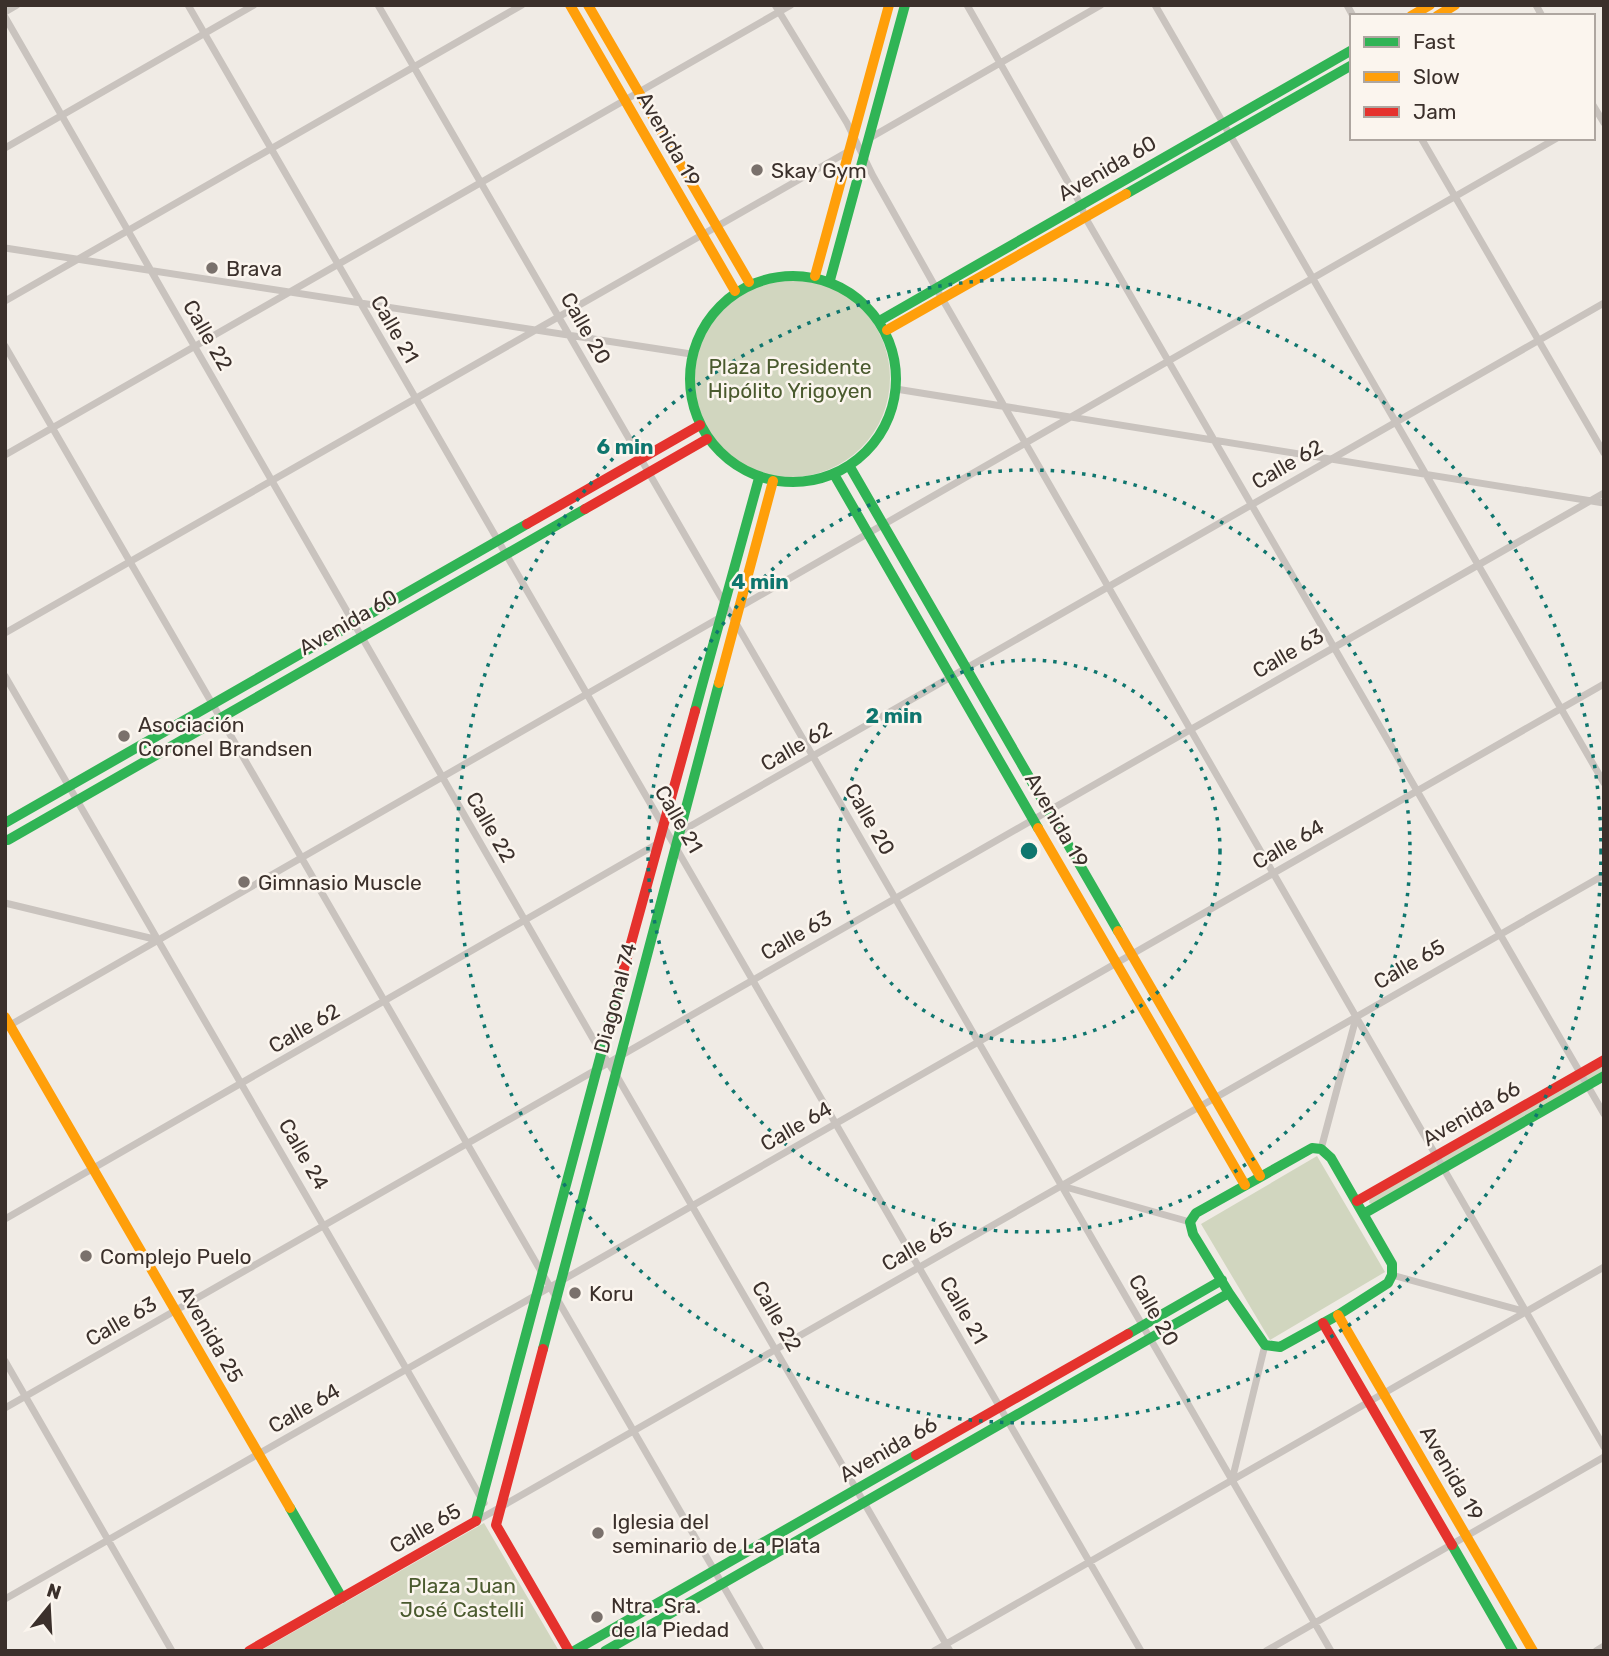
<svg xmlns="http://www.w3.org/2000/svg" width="1609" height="1656" viewBox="0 0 1609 1656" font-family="Rubik,sans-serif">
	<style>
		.green { fill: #d1d6bf }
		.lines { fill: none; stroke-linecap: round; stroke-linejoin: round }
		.street { stroke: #c9c3be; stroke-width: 7 }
		.fast { stroke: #30b455; stroke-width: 10 }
		.slow { stroke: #ff9f0a; stroke-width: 10 }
		.jam { stroke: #e5322d; stroke-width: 10 }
		.ring { fill: none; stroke: #0f766e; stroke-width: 3.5; stroke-dasharray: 3.5 7 }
		.poi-dot { fill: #7a716c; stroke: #fbf5ee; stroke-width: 2.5 }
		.labels { text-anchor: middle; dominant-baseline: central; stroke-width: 5; stroke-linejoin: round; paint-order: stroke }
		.street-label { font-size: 21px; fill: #3b302b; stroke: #fbf5ee }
		.poi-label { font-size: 21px; fill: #3b302b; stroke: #fbf5ee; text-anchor: start }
		.park-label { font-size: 21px; fill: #4a5a2e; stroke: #fbf5ee }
		.centre { fill: #0f766e; stroke: #fbf5ee; stroke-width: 3.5 }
		.ring-label { font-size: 21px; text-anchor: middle; font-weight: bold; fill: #0f766e; stroke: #fbf5ee; stroke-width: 5; stroke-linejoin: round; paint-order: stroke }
	</style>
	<rect width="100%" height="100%" fill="#f0ebe5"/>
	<path class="green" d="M692 378a99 99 0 1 1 198 0a99 99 0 1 1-198 0Z
		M 1604,1064 L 1604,1073 L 1375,1205 L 1369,1203 L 1370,1197 Z
		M 1317,1156 L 1385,1272 L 1270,1340 L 1201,1224 Z
		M 484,1523 L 559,1651 L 260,1651 Z"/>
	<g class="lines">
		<path class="street" d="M 188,5 L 1141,1651
			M 378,5 L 1331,1651
			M 775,5 L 847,123 L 873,176 L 936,288 L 1604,1447
			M 967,5 L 1081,205 L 1085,217 L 1604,1114
			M 1155,5 L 1604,783
			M 1347,5 L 1353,16
			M 1536,5 L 1542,16
			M 5,12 L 17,5
			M 5,17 L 596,1044 L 615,1073 L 950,1651
			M 1593,105 L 1604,123
			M 1421,138 L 1604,453
			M 868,139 L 1101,5
			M 5,148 L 254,5
			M 5,248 L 691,354
			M 5,301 L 522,5
			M 5,346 L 761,1651
			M 896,389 L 1604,503
			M 5,455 L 791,5
			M 738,608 L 1557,138
			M 5,633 L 849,151
			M 5,676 L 484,1503
			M 680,832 L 1604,303
			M 5,903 L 158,940
			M 5,1028 L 721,617
			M 1321,1149 L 1356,1018
			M 1062,1186 L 1190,1222
			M 5,1219 L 657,844
			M 1392,1275 L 1526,1312
			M 5,1361 L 172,1651
			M 5,1408 L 1604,493
			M 1232,1480 L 1265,1345
			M 478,1520 L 1604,875
			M 5,1599 L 1604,684
			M 934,1651 L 1604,1267
			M 1266,1651 L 1604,1457
			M 1596,1651 L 1604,1646"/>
		<path class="fast" d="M 1126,194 L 1352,65
			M690 379a103 103 0 1 1 206 0a103 103 0 1 1-206 0Z
			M 830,280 L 905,5
			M 881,320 L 1352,50
			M 850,467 L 1118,931
			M 835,476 L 1038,828
			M 695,711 L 759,478
			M 5,823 L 527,524
			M 8,840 L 585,509
			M 1312,1148 L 1321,1149 L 1331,1158 L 1392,1264 L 1392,1275 L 1388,1283 L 1338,1315 L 1280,1347 L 1265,1345 L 1229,1293 L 1193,1234 L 1190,1222 L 1196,1213 Z
			M 1365,1213 L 1604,1076
			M 1128,1334 L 1222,1280
			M 543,1349 L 719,683
			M 290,1508 L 342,1598
			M 476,1521 L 620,983
			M 1452,1545 L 1513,1651
			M 574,1651 L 916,1455
			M 605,1651 L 1229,1293"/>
		<path class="slow" d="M 570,5 L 735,291
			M 588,5 L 749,282
			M 1411,16 L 1430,5
			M 1437,16 L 1455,5
			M 815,276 L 889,5
			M 887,330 L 1126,194
			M 719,683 L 773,481
			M 1038,828 L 1245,1185
			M 1118,931 L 1260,1176
			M 5,1017 L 290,1508
			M 1338,1315 L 1533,1651"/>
		<path class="jam" d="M 585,509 L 707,439
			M 527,524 L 700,425
			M 620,983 L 695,711
			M 1357,1201 L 1604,1060
			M 1323,1323 L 1452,1545
			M 543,1349 L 496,1525 L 569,1651
			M 916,1455 L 1128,1334
			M 249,1651 L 476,1521"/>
	</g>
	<g class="ring">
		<circle cx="1029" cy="851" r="191"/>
		<circle cx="1029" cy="851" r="381"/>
		<circle cx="1029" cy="851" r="572"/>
	</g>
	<g class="poi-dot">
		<circle cx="757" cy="170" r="7"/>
		<circle cx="212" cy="268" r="7"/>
		<circle cx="124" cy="736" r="7"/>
		<circle cx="244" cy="882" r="7"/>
		<circle cx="86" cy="1256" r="7"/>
		<circle cx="575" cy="1293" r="7"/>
		<circle cx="598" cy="1533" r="7"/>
		<circle cx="597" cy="1617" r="7"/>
	</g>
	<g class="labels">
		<g class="street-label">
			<text transform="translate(669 139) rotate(60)">Avenida 19</text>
			<text transform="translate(1107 168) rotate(-30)">Avenida 60</text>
			<text transform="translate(586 328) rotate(60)">Calle 20</text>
			<text transform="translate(395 329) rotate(60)">Calle 21</text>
			<text transform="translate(208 335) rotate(60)">Calle 22</text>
			<text transform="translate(1287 464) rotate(-30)">Calle 62</text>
			<text transform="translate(348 622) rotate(-30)">Avenida 60</text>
			<text transform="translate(1288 653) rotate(-30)">Calle 63</text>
			<text transform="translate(796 746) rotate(-30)">Calle 62</text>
			<text transform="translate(679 819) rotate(60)">Calle 21</text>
			<text transform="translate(870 819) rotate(60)">Calle 20</text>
			<text transform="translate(1057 820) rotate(60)">Avenida 19</text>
			<text transform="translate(491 827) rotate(60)">Calle 22</text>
			<text transform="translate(1288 844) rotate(-30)">Calle 64</text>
			<text transform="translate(796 935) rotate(-30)">Calle 63</text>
			<text transform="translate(1409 964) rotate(-30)">Calle 65</text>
			<text transform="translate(615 998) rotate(-75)">Diagonal 74</text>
			<text transform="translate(304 1028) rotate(-30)">Calle 62</text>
			<text transform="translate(1471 1113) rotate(-30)">Avenida 66</text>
			<text transform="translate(796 1126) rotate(-30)">Calle 64</text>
			<text transform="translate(304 1154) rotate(60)">Calle 24</text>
			<text transform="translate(917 1246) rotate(-30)">Calle 65</text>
			<text transform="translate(964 1310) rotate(60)">Calle 21</text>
			<text transform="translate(1154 1310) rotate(60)">Calle 20</text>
			<text transform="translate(777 1316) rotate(60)">Calle 22</text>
			<text transform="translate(121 1321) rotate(-30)">Calle 63</text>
			<text transform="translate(211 1334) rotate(60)">Avenida 25</text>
			<text transform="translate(304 1408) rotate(-30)">Calle 64</text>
			<text transform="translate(888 1449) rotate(-30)">Avenida 66</text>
			<text transform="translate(1452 1473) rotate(60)">Avenida 19</text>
			<text transform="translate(425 1528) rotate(-30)">Calle 65</text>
		</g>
		<g class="poi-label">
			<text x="771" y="170">Skay Gym</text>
			<text x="226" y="268">Brava</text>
			<text x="138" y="724">Asociación<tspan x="138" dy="24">Coronel Brandsen</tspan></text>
			<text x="258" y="882">Gimnasio Muscle</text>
			<text x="100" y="1256">Complejo Puelo</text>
			<text x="589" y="1293">Koru</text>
			<text x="612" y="1521">Iglesia del<tspan x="612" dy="24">seminario de La Plata</tspan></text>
			<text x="611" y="1605">Ntra. Sra.<tspan x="611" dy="24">de la Piedad</tspan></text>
		</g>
		<g class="park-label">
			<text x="790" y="366">Plaza Presidente<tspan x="790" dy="24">Hipólito Yrigoyen</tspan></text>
			<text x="462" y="1585">Plaza Juan<tspan x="462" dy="24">José Castelli</tspan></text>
		</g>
	</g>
	<circle cx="1029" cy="851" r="10" class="centre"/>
	<g class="ring-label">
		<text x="625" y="454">6 min</text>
		<text x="760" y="589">4 min</text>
		<text x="894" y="723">2 min</text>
	</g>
	<rect width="1609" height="1656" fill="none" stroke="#3b302b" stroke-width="14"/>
	<rect x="1350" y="14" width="245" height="126" fill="#fbf5ee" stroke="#aea6a0" stroke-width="2"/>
	<rect x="1364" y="37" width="35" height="10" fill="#30b455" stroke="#aea6a0" stroke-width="2"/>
	<text x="1413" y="49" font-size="21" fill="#3b302b">Fast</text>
	<rect x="1364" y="72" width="35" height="10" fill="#ff9f0a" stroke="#aea6a0" stroke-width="2"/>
	<text x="1413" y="84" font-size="21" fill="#3b302b">Slow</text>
	<rect x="1364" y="107" width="35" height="10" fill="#e5322d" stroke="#aea6a0" stroke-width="2"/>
	<text x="1413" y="119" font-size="21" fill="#3b302b">Jam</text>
	<g transform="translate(49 1607) rotate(18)" stroke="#fbf5ee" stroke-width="5" paint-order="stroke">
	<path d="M0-5L12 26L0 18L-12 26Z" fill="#3b302b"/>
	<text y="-10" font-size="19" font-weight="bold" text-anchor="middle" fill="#3b302b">N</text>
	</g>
</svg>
